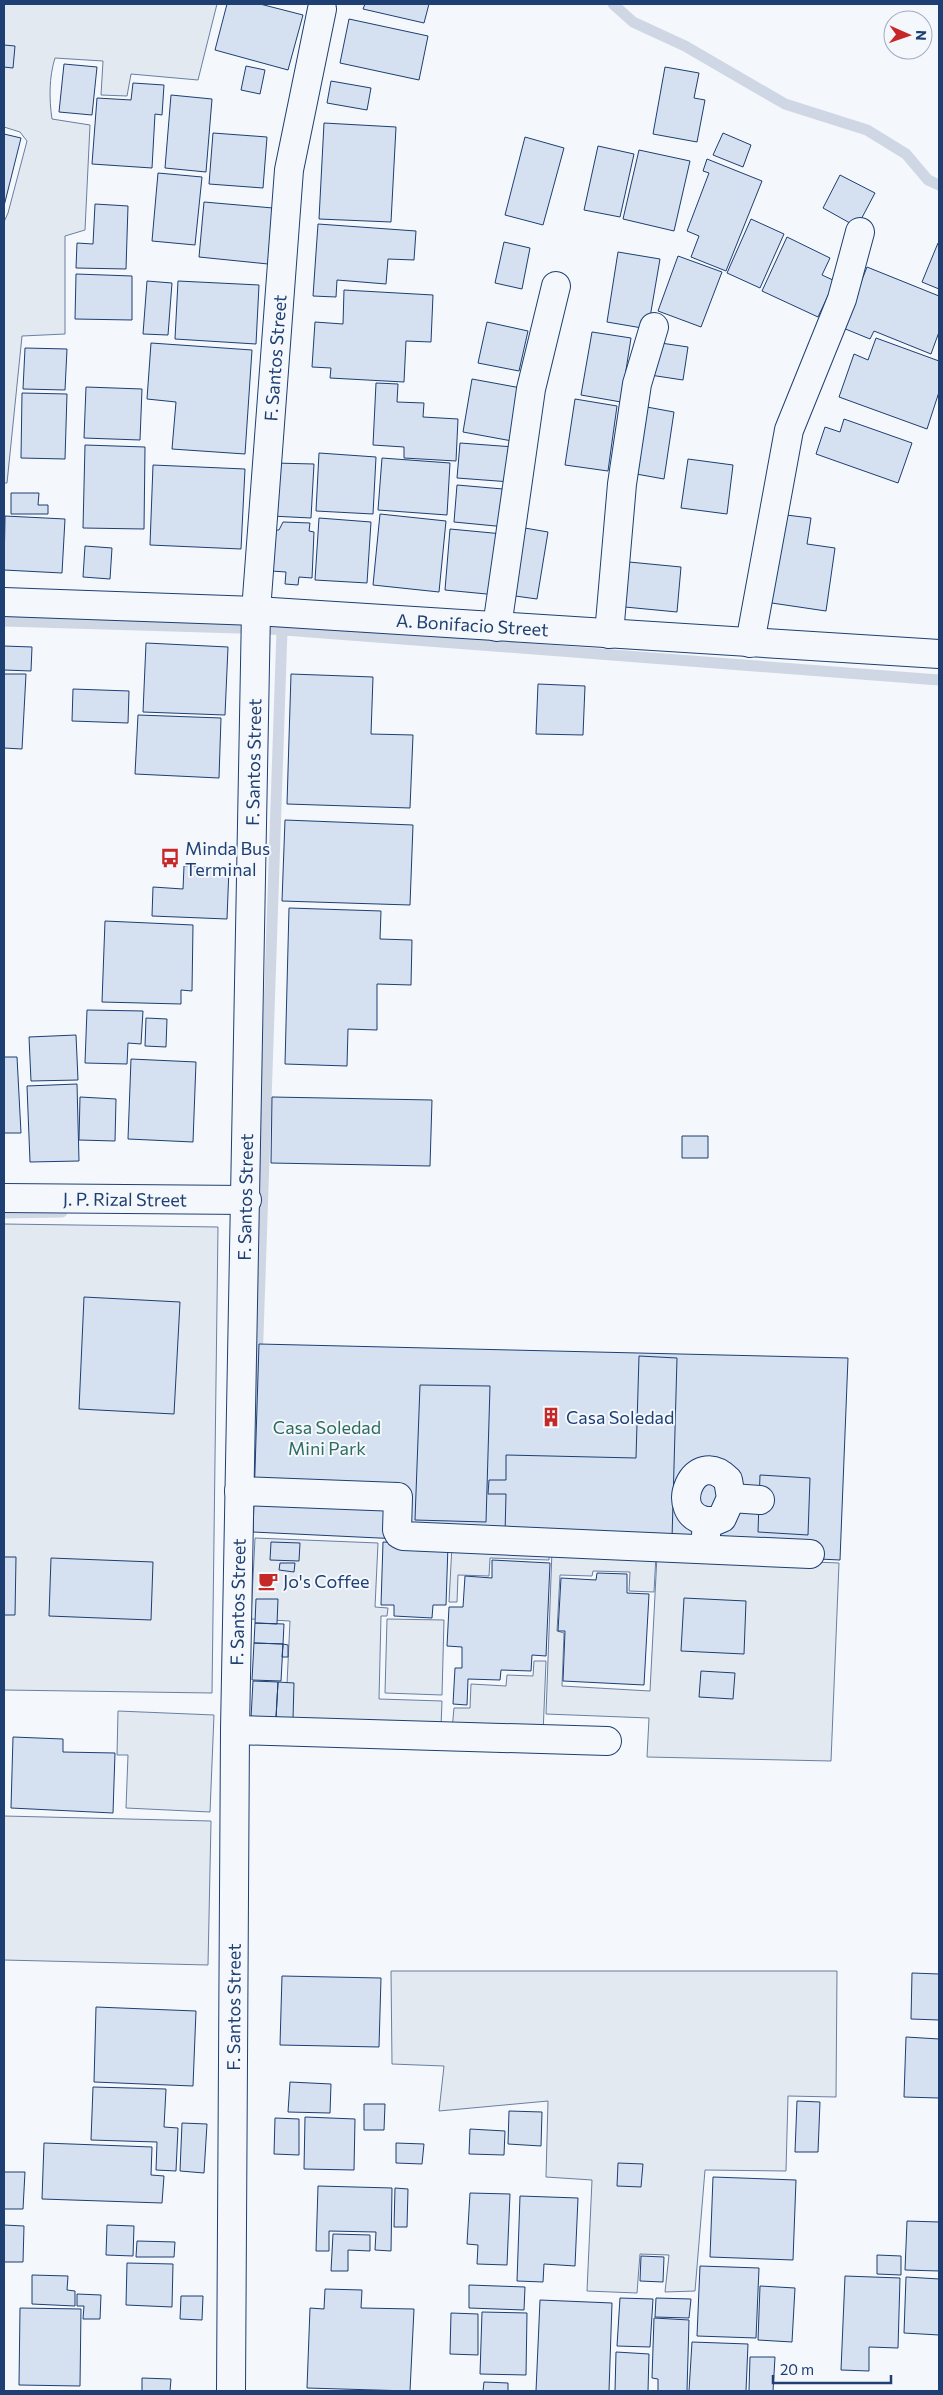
<svg xmlns="http://www.w3.org/2000/svg" width="943" height="2395" viewBox="0 0 943 2395" font-family="Commissioner,sans-serif">
	<style>
		.green { fill: #e3e9f0; stroke: #687fa3 }
		.lines { fill: none; stroke-linecap: round; stroke-linejoin: round }
		.stream { stroke: #cfd7e4; stroke-width: 11 }
		.building { fill: #d5e0f0; stroke: #1d3f73 }
		.minor-casing { stroke: #1d3f73; stroke-width: 30 }
		.minor { stroke: #f4f7fb; stroke-width: 28 }
		.labels { text-anchor: middle; dominant-baseline: central; stroke-width: 4; stroke-linejoin: round; paint-order: stroke }
		.street-label { font-size: 18px; fill: #1d3f73; stroke: #f4f7fb }
		.poi-label { font-size: 18px; fill: #1d3f73; stroke: #f4f7fb; text-anchor: start }
		.park-label { font-size: 18px; fill: #2c6c60; stroke: #f4f7fb }
	</style>
	<rect width="100%" height="100%" fill="#f4f7fb"/>
	<path class="green" d="M 4,4 L 217,4 L 198,80 L 131,74 L 127,96 L 101,95 L 103,61 L 55,58 C 49,77 49,99 52,119 L 90,125 L 85,230 L 65,236 L 65,334 L 22,336 L 7,483 L 4,483 L 4,222 L 8,213 L 27,141 L 20,132 L 4,127 Z
		M 4,1224 L 218,1227 L 212,1693 L 4,1690 Z
		M 255,1538 L 378,1543 L 375,1607 L 388,1608 L 387,1616 L 381,1616 L 379,1699 L 442,1701 L 441,1727 L 279,1723 L 281,1685 L 287,1684 L 290,1621 L 251,1619 Z
		M 452,1545 L 549,1549 L 549,1560 L 490,1558 L 489,1576 L 458,1575 L 457,1602 L 449,1602 Z
		M 552,1550 L 656,1555 L 654,1592 L 629,1591 L 630,1572 L 593,1571 L 592,1576 L 560,1575 L 557,1631 L 564,1633 L 562,1686 L 650,1691 L 657,1556 L 839,1563 L 831,1761 L 647,1757 L 649,1718 L 546,1714 Z
		M 387,1619 L 444,1620 L 442,1695 L 385,1693 Z
		M 534,1661 L 546,1661 L 543,1734 L 452,1730 L 454,1708 L 470,1708 L 471,1684 L 506,1686 L 507,1675 L 533,1676 Z
		M 118,1711 L 214,1715 L 210,1812 L 126,1808 L 128,1755 L 117,1755 Z
		M 4,1816 L 211,1821 L 208,1965 L 4,1960 Z
		M 391,1971 L 837,1971 L 836,2097 L 788,2096 L 786,2171 L 705,2170 L 695,2291 L 665,2292 L 669,2255 L 640,2254 L 637,2293 L 587,2291 L 592,2180 L 546,2177 L 548,2101 L 439,2111 L 444,2066 L 392,2064 Z"/>
	<g class="lines">
		<path class="stream" d="M 613,4 L 633,22 L 685,46 L 785,104 L 867,130 L 906,154 L 928,180 L 939,185
			M 4,621 L 239,628
			M 271,629 L 939,680
			M 4,1213 L 62,1212
			M 253,1482 L 282,630"/>
	</g>
	<path class="building" d="M 227,4 L 260,4 L 303,15 L 288,70 L 215,50 Z
		M 365,4 L 429,4 L 424,23 L 363,9 Z
		M 349,19 L 428,36 L 419,80 L 340,63 Z
		M 4,45 L 15,46 L 13,68 L 4,67 Z
		M 64,64 L 97,67 L 92,115 L 59,112 Z
		M 246,66 L 265,70 L 260,94 L 241,90 Z
		M 665,67 L 699,73 L 694,98 L 705,100 L 697,142 L 653,134 Z
		M 331,81 L 371,88 L 367,110 L 327,103 Z
		M 133,83 L 164,85 L 162,115 L 155,114 L 152,168 L 92,164 L 97,98 L 131,100 Z
		M 171,95 L 212,99 L 206,172 L 165,168 Z
		M 324,123 L 396,127 L 391,222 L 319,219 Z
		M 213,133 L 267,137 L 263,188 L 209,184 Z
		M 723,133 L 751,145 L 743,167 L 713,155 Z
		M 4,134 L 21,138 L 4,206 Z
		M 525,137 L 564,148 L 543,225 L 505,215 Z
		M 598,146 L 634,154 L 620,217 L 584,210 Z
		M 639,150 L 690,161 L 674,231 L 623,219 Z
		M 707,159 L 762,181 L 726,271 L 691,257 L 699,236 L 687,231 L 709,173 L 703,171 Z
		M 158,173 L 202,177 L 195,245 L 152,241 Z
		M 840,175 L 875,193 L 857,227 L 823,208 Z
		M 204,202 L 273,208 L 268,264 L 199,257 Z
		M 95,204 L 128,206 L 126,269 L 76,268 L 77,243 L 93,244 Z
		M 751,219 L 784,234 L 760,288 L 727,273 Z
		M 318,224 L 416,231 L 414,260 L 388,259 L 386,284 L 337,280 L 336,297 L 313,296 Z
		M 787,237 L 830,258 L 822,275 L 835,281 L 818,317 L 762,291 Z
		M 504,242 L 530,248 L 522,289 L 495,283 Z
		M 938,243 L 939,243 L 939,289 L 922,282 Z
		M 618,252 L 660,259 L 648,329 L 607,322 Z
		M 678,256 L 722,272 L 701,327 L 658,311 Z
		M 867,267 L 939,296 L 939,332 L 931,354 L 874,331 L 870,339 L 843,328 Z
		M 76,274 L 132,276 L 132,320 L 75,319 Z
		M 147,281 L 172,283 L 168,335 L 143,334 Z
		M 178,281 L 259,285 L 256,344 L 175,339 Z
		M 344,290 L 433,295 L 431,342 L 406,341 L 404,382 L 330,378 L 331,368 L 312,367 L 315,322 L 343,324 Z
		M 487,322 L 528,331 L 519,371 L 478,363 Z
		M 592,332 L 631,338 L 621,402 L 581,395 Z
		M 876,338 L 939,361 L 939,392 L 927,429 L 839,397 L 854,354 L 868,360 Z
		M 654,342 L 688,347 L 683,380 L 650,375 Z
		M 151,343 L 252,350 L 245,454 L 172,449 L 176,402 L 147,399 Z
		M 25,348 L 67,349 L 65,390 L 23,389 Z
		M 472,379 L 521,388 L 512,441 L 463,432 Z
		M 376,383 L 398,384 L 397,402 L 424,403 L 423,417 L 458,419 L 456,461 L 404,458 L 404,447 L 373,445 Z
		M 86,387 L 142,389 L 140,440 L 84,438 Z
		M 22,393 L 67,394 L 65,459 L 21,458 Z
		M 575,399 L 617,406 L 608,471 L 565,465 Z
		M 636,405 L 674,412 L 664,479 L 625,472 Z
		M 844,419 L 912,443 L 898,483 L 816,454 L 825,427 L 840,432 Z
		M 460,443 L 514,447 L 511,482 L 457,478 Z
		M 85,445 L 145,447 L 144,529 L 83,528 Z
		M 319,453 L 376,457 L 373,514 L 316,511 Z
		M 382,458 L 450,463 L 447,515 L 378,510 Z
		M 688,459 L 733,465 L 727,514 L 681,508 Z
		M 274,463 L 314,464 L 311,518 L 271,516 Z
		M 153,465 L 245,469 L 241,549 L 150,545 Z
		M 457,485 L 503,489 L 506,527 L 454,522 Z
		M 11,493 L 39,493 L 38,505 L 48,505 L 48,514 L 11,514 Z
		M 380,514 L 446,521 L 439,592 L 373,585 Z
		M 778,514 L 811,518 L 807,544 L 835,548 L 826,611 L 765,602 Z
		M 5,516 L 65,519 L 62,573 L 4,570 Z
		M 319,518 L 371,522 L 367,583 L 315,580 Z
		M 283,522 L 310,523 L 309,531 L 314,532 L 312,578 L 299,577 L 298,585 L 285,584 L 286,572 L 271,571 L 273,530 L 279,530 Z
		M 519,527 L 548,532 L 537,599 L 508,595 Z
		M 450,529 L 503,534 L 497,595 L 445,590 Z
		M 85,546 L 112,548 L 110,579 L 83,577 Z
		M 629,562 L 681,567 L 677,612 L 625,607 Z
		M 146,643 L 228,647 L 225,715 L 143,712 Z
		M 4,646 L 32,647 L 31,671 L 4,670 Z
		M 4,674 L 26,674 L 22,749 L 4,748 Z
		M 291,674 L 373,677 L 371,734 L 413,735 L 410,808 L 287,804 Z
		M 538,684 L 585,686 L 583,735 L 536,734 Z
		M 73,689 L 129,691 L 128,723 L 72,721 Z
		M 138,715 L 221,718 L 219,778 L 135,774 Z
		M 285,820 L 413,825 L 410,905 L 282,901 Z
		M 184,866 L 229,868 L 227,919 L 152,916 L 153,887 L 183,889 Z
		M 289,908 L 381,911 L 380,939 L 412,940 L 411,985 L 377,984 L 377,1030 L 348,1029 L 347,1066 L 285,1064 Z
		M 105,921 L 193,925 L 192,991 L 181,990 L 181,1004 L 102,1002 Z
		M 87,1010 L 143,1011 L 141,1044 L 128,1043 L 127,1064 L 85,1063 Z
		M 146,1018 L 167,1019 L 166,1047 L 145,1046 Z
		M 76,1035 L 78,1080 L 31,1081 L 29,1037 Z
		M 4,1057 L 17,1057 L 21,1133 L 4,1133 Z
		M 131,1059 L 196,1062 L 193,1142 L 128,1139 Z
		M 77,1084 L 79,1161 L 30,1162 L 27,1086 Z
		M 80,1097 L 116,1099 L 115,1141 L 79,1140 Z
		M 272,1097 L 432,1100 L 430,1166 L 271,1163 Z
		M 682,1136 L 708,1136 L 708,1158 L 682,1158 Z
		M 84,1297 L 180,1302 L 174,1414 L 79,1409 Z
		M 259,1344 L 848,1358 L 840,1560 L 253,1532 Z
		M 639,1356 L 677,1358 L 672,1539 L 505,1534 L 506,1494 L 488,1494 L 489,1480 L 506,1480 L 506,1455 L 636,1458 Z
		M 420,1385 L 490,1386 L 486,1522 L 415,1520 Z
		M 760,1475 L 810,1478 L 808,1535 L 758,1532 Z
		M 271,1542 L 300,1543 L 299,1561 L 270,1560 Z
		M 383,1542 L 448,1545 L 446,1605 L 433,1605 L 432,1618 L 394,1616 L 394,1605 L 381,1605 Z
		M 4,1557 L 16,1557 L 15,1615 L 4,1615 Z
		M 51,1558 L 153,1562 L 151,1620 L 49,1616 Z
		M 492,1560 L 550,1563 L 546,1656 L 532,1655 L 531,1671 L 501,1670 L 500,1680 L 468,1679 L 467,1705 L 453,1704 L 455,1668 L 462,1668 L 462,1647 L 447,1646 L 449,1607 L 463,1607 L 465,1576 L 492,1578 Z
		M 280,1563 L 295,1563 L 294,1572 L 279,1570 Z
		M 597,1573 L 627,1574 L 627,1593 L 649,1594 L 644,1685 L 563,1681 L 565,1631 L 558,1631 L 561,1578 L 596,1580 Z
		M 684,1598 L 746,1601 L 744,1654 L 681,1651 Z
		M 256,1599 L 278,1599 L 277,1624 L 255,1623 Z
		M 255,1623 L 284,1624 L 283,1644 L 254,1643 Z
		M 254,1643 L 283,1644 L 281,1681 L 252,1680 Z
		M 283,1644 L 288,1645 L 288,1657 L 282,1657 Z
		M 701,1671 L 735,1673 L 733,1699 L 699,1697 Z
		M 253,1681 L 278,1682 L 276,1719 L 251,1718 Z
		M 278,1682 L 294,1683 L 293,1719 L 276,1717 Z
		M 13,1737 L 63,1739 L 63,1752 L 115,1753 L 113,1813 L 11,1808 Z
		M 912,1973 L 939,1974 L 939,2020 L 911,2019 Z
		M 282,1976 L 381,1978 L 379,2047 L 280,2045 Z
		M 96,2007 L 196,2011 L 193,2086 L 94,2082 Z
		M 906,2037 L 939,2039 L 939,2098 L 904,2097 Z
		M 290,2082 L 331,2084 L 330,2113 L 288,2112 Z
		M 93,2087 L 166,2089 L 164,2127 L 178,2128 L 176,2171 L 156,2170 L 157,2142 L 91,2140 Z
		M 797,2101 L 820,2102 L 818,2152 L 795,2152 Z
		M 364,2104 L 385,2104 L 384,2130 L 364,2130 Z
		M 509,2111 L 542,2112 L 541,2146 L 508,2144 Z
		M 305,2117 L 355,2119 L 354,2170 L 304,2169 Z
		M 275,2118 L 299,2119 L 299,2155 L 274,2154 Z
		M 182,2123 L 207,2124 L 204,2173 L 180,2171 Z
		M 470,2129 L 505,2131 L 504,2155 L 469,2154 Z
		M 44,2143 L 152,2147 L 151,2175 L 164,2176 L 162,2203 L 42,2199 Z
		M 396,2143 L 424,2144 L 422,2164 L 396,2163 Z
		M 618,2163 L 643,2164 L 641,2187 L 617,2186 Z
		M 4,2172 L 25,2172 L 23,2209 L 4,2209 Z
		M 713,2177 L 796,2180 L 793,2260 L 710,2257 Z
		M 318,2186 L 392,2188 L 391,2251 L 375,2250 L 376,2232 L 329,2231 L 329,2251 L 316,2251 Z
		M 395,2188 L 408,2189 L 407,2227 L 394,2227 Z
		M 470,2193 L 510,2194 L 507,2265 L 477,2264 L 478,2245 L 467,2244 Z
		M 520,2196 L 578,2198 L 575,2266 L 544,2264 L 543,2282 L 517,2281 Z
		M 907,2221 L 939,2222 L 939,2271 L 905,2270 Z
		M 4,2225 L 24,2226 L 23,2262 L 4,2262 Z
		M 107,2225 L 134,2226 L 133,2256 L 106,2255 Z
		M 333,2234 L 370,2235 L 370,2251 L 348,2250 L 348,2271 L 331,2271 Z
		M 137,2241 L 175,2242 L 174,2257 L 136,2257 Z
		M 877,2255 L 901,2256 L 901,2275 L 877,2274 Z
		M 641,2256 L 664,2257 L 663,2282 L 640,2281 Z
		M 127,2263 L 173,2264 L 172,2307 L 126,2305 Z
		M 700,2266 L 759,2268 L 756,2338 L 697,2336 Z
		M 32,2275 L 68,2276 L 67,2290 L 75,2291 L 75,2306 L 32,2304 Z
		M 845,2276 L 900,2278 L 898,2348 L 869,2347 L 869,2371 L 841,2370 Z
		M 906,2277 L 939,2279 L 939,2335 L 904,2333 Z
		M 469,2285 L 525,2287 L 524,2310 L 469,2308 Z
		M 760,2286 L 795,2288 L 792,2342 L 758,2340 Z
		M 325,2289 L 362,2290 L 361,2308 L 414,2309 L 410,2391 L 307,2388 L 310,2308 L 324,2309 Z
		M 77,2294 L 101,2295 L 100,2319 L 83,2319 L 84,2306 L 77,2306 Z
		M 181,2296 L 203,2296 L 202,2320 L 180,2319 Z
		M 620,2298 L 653,2299 L 650,2347 L 617,2346 Z
		M 656,2298 L 691,2299 L 689,2318 L 655,2317 Z
		M 540,2300 L 612,2303 L 609,2391 L 536,2391 Z
		M 20,2308 L 81,2309 L 80,2386 L 19,2385 Z
		M 482,2312 L 527,2313 L 526,2375 L 480,2374 Z
		M 451,2313 L 478,2314 L 478,2355 L 450,2354 Z
		M 654,2318 L 689,2320 L 687,2391 L 658,2391 L 658,2379 L 652,2378 Z
		M 692,2342 L 748,2344 L 746,2391 L 689,2391 Z
		M 616,2352 L 649,2354 L 648,2391 L 615,2391 Z
		M 750,2357 L 775,2357 L 773,2391 L 749,2391 Z
		M 142,2378 L 171,2379 L 170,2391 L 142,2391 Z
		M 484,2382 L 508,2383 L 508,2391 L 483,2391 Z"/>
	<g class="lines">
		<defs>
			<g id="minor">
				<path id="s1" d="M 4,602 L 256,611 L 939,654"/>
				<path d="M 497,627 L 531,389 L 556,286"/>
				<path d="M 609,634 L 622,484 L 637,384 L 654,327"/>
				<path d="M 750,643 L 789,430 L 842,299 L 860,232"/>
				<path id="s2" d="M 4,1198 L 247,1200"/>
				<path d="M 239,1491 L 398,1497 L 397,1530 L 399,1534 L 403,1536 L 810,1554"/>
				<path d="M 731,1498 L 760,1500"/>
				<path d="M 705,1549 L 707,1521 L 715,1521 L 722,1518 L 731,1498 L 728,1480 C 694,1445 665,1515 707,1521"/>
				<path d="M 235,1730 L 607,1741"/>
				<path id="s3" d="M 231,2391 L 235,1730 L 256,611 L 289,170 L 322,9"/>
			</g>
		</defs>
		<use href="#minor" class="minor-casing"/>
		<use href="#minor" class="minor"/>
	</g>
	<defs>
		<symbol id="bus-bare" viewBox="-9 -9 18 18"><path d="M-5-6H5V4H4V6H2V4H-2V6H-4V4H-5ZM-3.5-4V0h7V-4ZM-3.5 1.2v1.5H-2V1.2ZM2 1.2v1.5H3.5V1.2Z" fill="#c62828" stroke="#f4f7fb" stroke-width="2.5" paint-order="stroke"/></symbol>
		<symbol id="building-bare" viewBox="-9 -9 18 18"><path d="M-4-6H4V6H1V3H-1V6H-4ZM-2.5-4.3h1.7v1.8h-1.7ZM.8-4.3h1.7v1.8H.8ZM-2.5-1h1.7V.8h-1.7ZM.8-1h1.7V.8H.8Z" fill="#c62828" stroke="#f4f7fb" stroke-width="2.5" paint-order="stroke"/></symbol>
		<symbol id="cafe-bare" viewBox="-9 -9 18 18"><path d="M-5.5-4.5H6V0H3Q3 3.5 0 3.5H-2.5Q-5.5 3.5-5.5 0ZM3-3.2v2h1.7v-2ZM-6 4.5H4V6H-6Z" fill="#c62828" stroke="#f4f7fb" stroke-width="2.5" paint-order="stroke"/></symbol>
	</defs>
	<g fill-rule="evenodd">
		<use href="#bus-bare" x="156" y="844" width="28" height="28"/>
		<use href="#building-bare" x="537" y="1403" width="28" height="28"/>
		<use href="#cafe-bare" x="254" y="1567" width="28" height="28"/>
	</g>
	<g class="labels">
		<g class="street-label">
			<text stroke="none"><textPath href="#s3" startOffset="2034">F. Santos Street</textPath></text>
			<text stroke="none"><textPath href="#s1" startOffset="469">A. Bonifacio Street</textPath></text>
			<text stroke="none"><textPath href="#s3" startOffset="1629">F. Santos Street</textPath></text>
			<text stroke="none"><textPath href="#s3" startOffset="1194">F. Santos Street</textPath></text>
			<text stroke="none"><textPath href="#s2" startOffset="121">J. P. Rizal Street</textPath></text>
			<text stroke="none"><textPath href="#s3" startOffset="789">F. Santos Street</textPath></text>
			<text stroke="none"><textPath href="#s3" startOffset="384">F. Santos Street</textPath></text>
		</g>
		<g class="poi-label">
			<text x="185" y="848">Minda Bus<tspan x="185" dy="21">Terminal</tspan></text>
			<text x="566" y="1417">Casa Soledad</text>
			<text x="283" y="1581">Jo's Coffee</text>
		</g>
		<g class="park-label">
			<text x="327" y="1427">Casa Soledad<tspan x="327" dy="21">Mini Park</tspan></text>
		</g>
	</g>
	<rect width="943" height="2395" fill="none" stroke="#1d3f73" stroke-width="10"/>
	<g transform="translate(908 35) rotate(92)"><circle r="24" fill="#f4f7fb" stroke="#9eadc5"/>
	<path d="M0-4L9 19L0 12L-9 19Z" fill="#c62828"/>
	<text y="-8" font-size="14" font-weight="bold" text-anchor="middle" fill="#1d3f73">N</text>
	</g>
	<path d="M773 2375v8h118v-8" fill="none" stroke="#1d3f73" stroke-width="2.5"/>
	<text x="780" y="2375" font-size="15" fill="#1d3f73" stroke="#f4f7fb" stroke-width="4" paint-order="stroke">20 m</text>
</svg>
